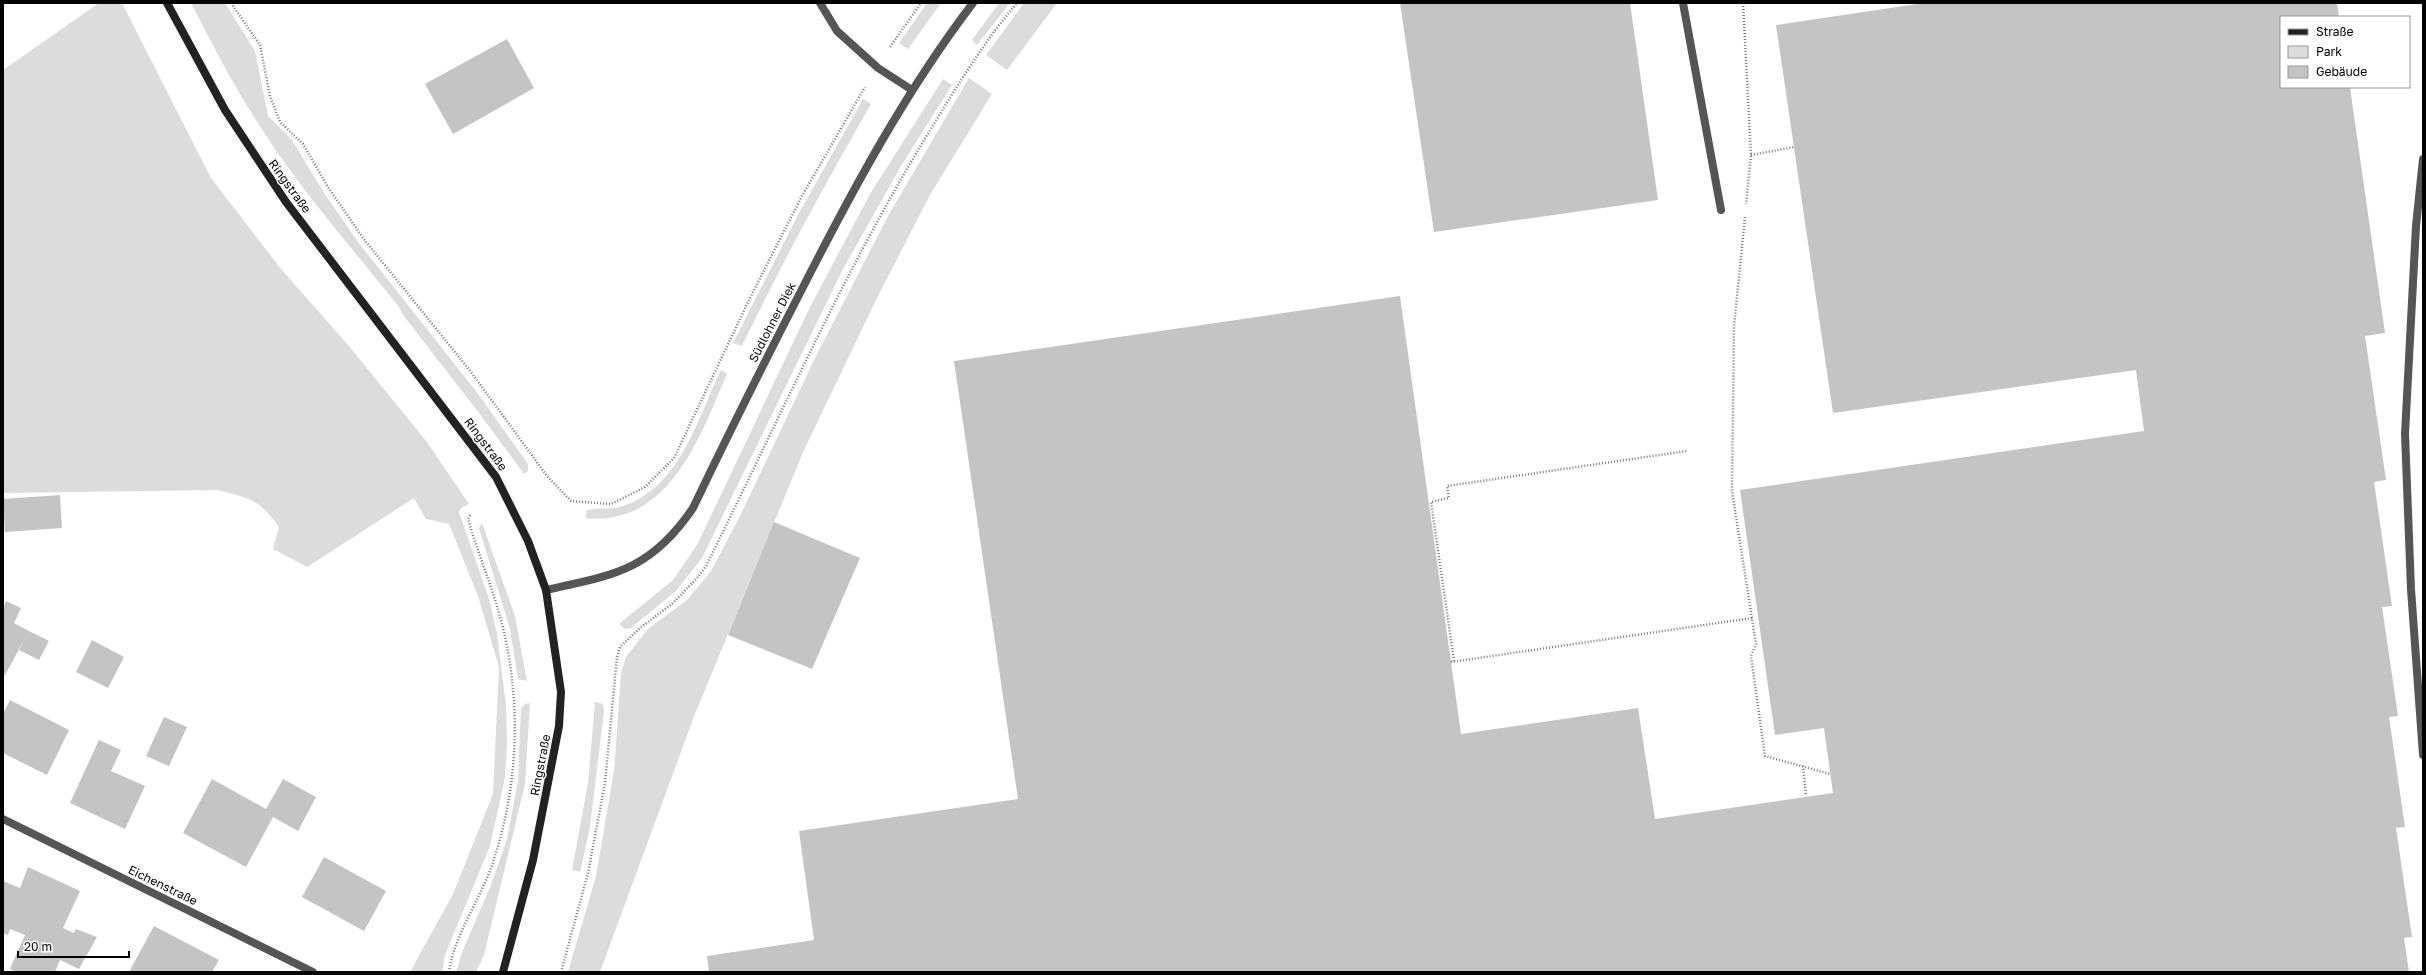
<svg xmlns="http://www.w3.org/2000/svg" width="2426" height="975" viewBox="0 0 2426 975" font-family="'Golos Text',sans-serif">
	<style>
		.green { fill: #dcdcdc }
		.building { fill: #c4c4c4 }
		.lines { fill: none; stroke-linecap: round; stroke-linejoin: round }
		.path { stroke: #777; stroke-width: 2.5; stroke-dasharray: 1 2; stroke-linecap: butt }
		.service { stroke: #555; stroke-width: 8 }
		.minor { stroke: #555; stroke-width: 8 }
		.tertiary { stroke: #555; stroke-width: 8 }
		.secondary { stroke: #222; stroke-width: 8 }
		.labels { text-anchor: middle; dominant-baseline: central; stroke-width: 3; stroke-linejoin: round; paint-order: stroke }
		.street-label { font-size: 12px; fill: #000; stroke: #fff }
	</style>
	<rect width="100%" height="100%" fill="#fff"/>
	<path class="green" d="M 99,3 L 122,3 L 211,178 L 281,269 L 349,346 L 427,442 L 469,504 L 461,508 L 459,512 L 489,599 L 497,634 L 506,705 L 507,743 L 505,778 L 490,846 L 445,955 L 442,972 L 410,972 L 453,894 L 493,794 L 499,667 L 478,596 L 449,524 L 426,519 L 414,498 L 307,567 L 273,549 L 279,527 C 259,499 249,498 217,490 L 3,493 L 3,70 Z
		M 191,3 L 225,3 L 255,51 L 268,116 L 292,140 L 324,193 L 358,242 L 479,395 L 528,464 L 528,471 L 524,474 L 479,413 L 403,315 L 399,307 C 348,243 293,181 251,112 C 229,77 210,40 191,3 Z
		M 927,3 L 941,3 L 908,49 L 899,43 Z
		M 999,3 L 1010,3 L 977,45 L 972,40 Z
		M 1024,3 L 1057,3 L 1007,70 L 986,55 Z
		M 969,78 L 992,94 L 930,195 L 877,298 L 804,450 L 695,714 L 600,972 L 568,972 L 596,876 L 614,771 L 621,673 L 626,657 L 648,629 L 687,600 L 711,571 L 740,516 L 815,358 L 888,216 Z
		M 943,79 L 952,85 L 901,166 L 842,271 L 702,558 L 676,591 L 631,628 L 625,629 L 619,624 L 673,580 L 697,545 L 810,307 L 870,194 Z
		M 863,99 L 871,104 C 825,184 782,263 742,346 L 733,343 L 799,213 Z
		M 721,370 L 727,374 C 700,436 670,527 585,518 L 587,510 C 598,507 609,510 620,507 C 680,489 697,419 721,370 Z
		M 482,523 L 515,616 L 527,681 L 518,679 L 510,629 L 479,528 Z
		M 595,702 L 603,704 L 604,711 L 590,827 L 580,872 L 572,870 L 588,783 Z
		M 530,703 L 525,784 L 484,955 L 476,972 L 456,972 L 462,952 L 491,885 L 507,839 L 518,781 L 521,708 L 525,704 Z"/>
	<path class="building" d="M 1400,3 L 1630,3 L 1658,200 L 1434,232 Z
		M 1924,3 L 2337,3 L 2339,17 L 2281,17 L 2281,87 L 2350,87 L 2353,109 L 2385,333 L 2365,336 L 2386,480 L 2374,482 L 2392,606 L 2382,607 L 2398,716 L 2389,717 L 2405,827 L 2396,828 L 2412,937 L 2404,938 L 2409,972 L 709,972 L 707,956 L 814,940 L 799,831 L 1018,799 L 954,361 L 1400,296 L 1461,734 L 1638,708 L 1655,819 L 1833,793 L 1824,728 L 1775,735 L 1740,490 L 2144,431 L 2136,370 L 1833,413 L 1776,25 Z
		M 507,39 L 534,88 L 453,134 L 425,84 Z
		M 60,495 L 62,528 L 5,532 L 3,499 Z
		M 774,522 L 860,558 L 812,669 L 728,635 Z
		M 6,601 L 21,608 L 14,623 L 29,631 L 5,675 L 3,674 L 3,608 Z
		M 29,631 L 49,641 L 39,660 L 19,650 Z
		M 92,640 L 124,657 L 108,688 L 76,672 Z
		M 10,700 L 69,730 L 47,775 L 3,753 L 3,714 Z
		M 164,717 L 187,727 L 169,766 L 146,756 Z
		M 99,740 L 121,750 L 111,771 L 145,786 L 125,829 L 70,803 Z
		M 212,779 L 266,809 L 283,779 L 316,797 L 298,831 L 273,817 L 246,867 L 183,833 Z
		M 324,857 L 386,891 L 364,931 L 302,897 Z
		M 28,867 L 80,891 L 63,928 L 74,933 L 76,929 L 97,937 L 79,969 L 60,960 L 55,972 L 16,972 L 10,969 L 25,935 L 10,929 L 8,935 L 3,933 L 3,881 L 20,888 Z
		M 154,926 L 219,960 L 212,972 L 129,972 Z"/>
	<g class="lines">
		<path class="path" d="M 231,3 L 260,45 L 270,96 L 280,122 L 303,144 L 328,187 L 363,238 L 471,372 L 547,476 L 571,501 L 611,504 L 645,487 L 674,458 L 750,298 L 802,196 L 865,87
			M 1743,3 L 1751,155 L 1746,204
			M 890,47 L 921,3
			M 1751,155 L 1794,147
			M 1745,217 L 1734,326 L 1732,491 L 1756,644 L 1751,656 L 1765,756 L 1830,774
			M 1454,661 L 1431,502 L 1449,498 L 1447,486 L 1687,451
			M 1451,662 L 1752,618
			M 1803,766 L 1806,795
			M 449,972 C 454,934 483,896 494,859 C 518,786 521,706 504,632 C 495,593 479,557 468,519 L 471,514
			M 561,972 L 588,873 L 605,783 L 617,657 L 620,647 L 640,628 L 673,603 L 699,576 L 706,566 C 778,422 842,275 926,137 C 954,91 982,44 1017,3"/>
		<path class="service" d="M 820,3 L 837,31 L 878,68 L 912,90
			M 1683,3 L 1721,210
			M 2423,159 L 2416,226 L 2405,434 L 2411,589 L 2423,755"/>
		<path class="minor" d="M 3,819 L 313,972"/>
		<path class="tertiary" d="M 546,590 C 615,575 651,570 693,508 C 728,435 764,363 801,291 C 852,191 905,92 973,3"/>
		<path class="secondary" d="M 167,3 L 225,110 L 286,202 L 496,477 L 528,541 L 546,590 L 561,692 L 559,726 L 533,860 L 503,972"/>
	</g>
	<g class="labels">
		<g class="street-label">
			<text transform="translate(290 186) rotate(54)">Ringstraße</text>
			<text transform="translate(772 322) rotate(-63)">Südlohner Diek</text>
			<text transform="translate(486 444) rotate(53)">Ringstraße</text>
			<text transform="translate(540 765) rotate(-79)">Ringstraße</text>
			<text transform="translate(163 885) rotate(26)">Eichenstraße</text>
		</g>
	</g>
	<rect width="2426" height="975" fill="none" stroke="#000000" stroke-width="8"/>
	<rect x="2280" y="16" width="130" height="72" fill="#ffffff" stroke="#999999"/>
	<rect x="2288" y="29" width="20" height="6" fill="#222222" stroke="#999999"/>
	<text x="2316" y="36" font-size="12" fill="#000000">Straße</text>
	<rect x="2288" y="46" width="20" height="12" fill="#dcdcdc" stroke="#999999"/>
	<text x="2316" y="56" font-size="12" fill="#000000">Park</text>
	<rect x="2288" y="66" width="20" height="12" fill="#c4c4c4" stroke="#999999"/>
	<text x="2316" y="76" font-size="12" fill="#000000">Gebäude</text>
	<path d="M18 951v6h111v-6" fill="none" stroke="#000000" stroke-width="2"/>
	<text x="24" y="951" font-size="12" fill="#000000" stroke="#ffffff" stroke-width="3" paint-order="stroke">20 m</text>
</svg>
